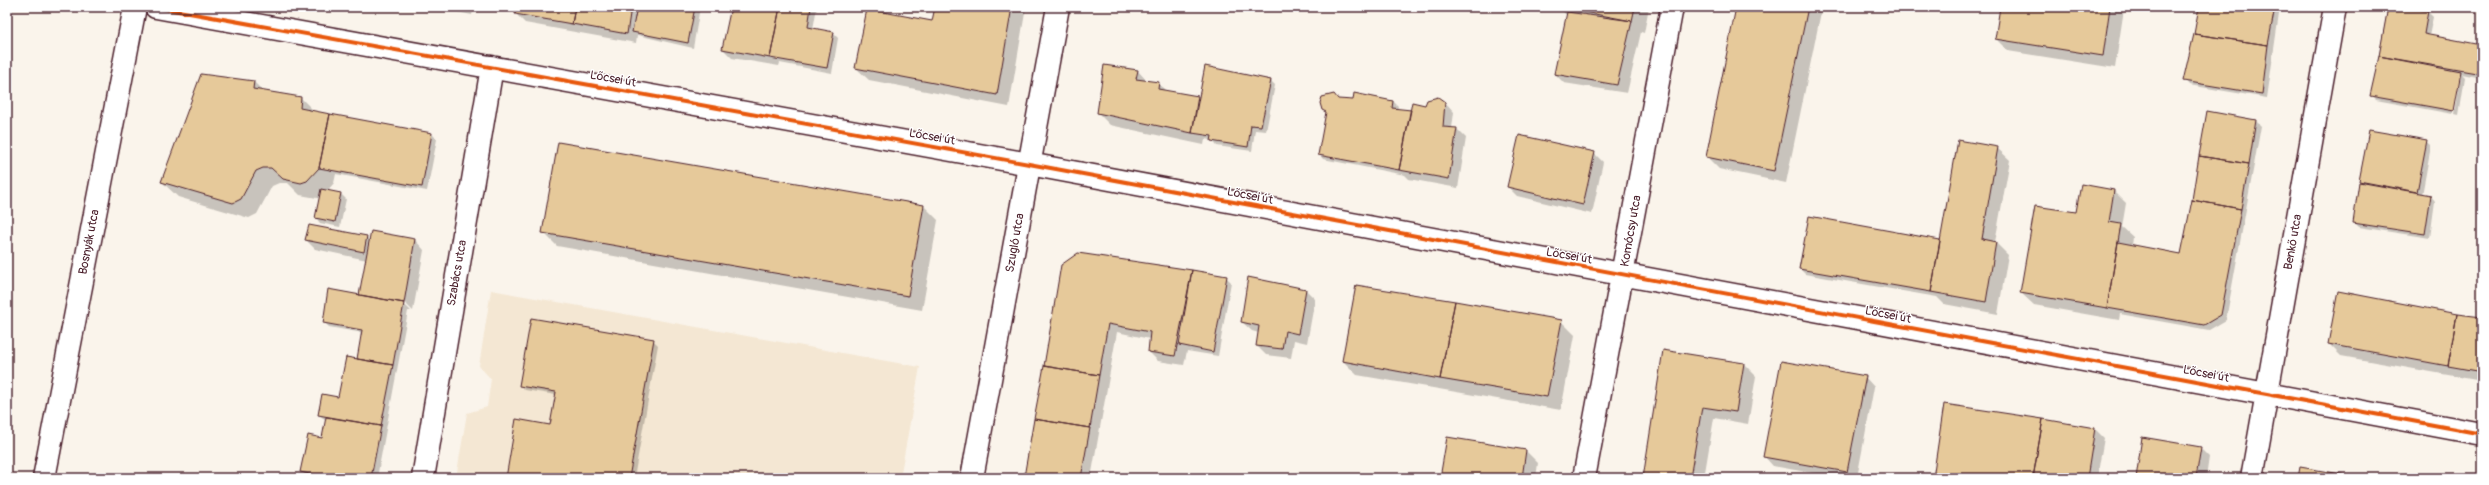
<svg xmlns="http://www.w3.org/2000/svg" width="2489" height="485" viewBox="0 0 2489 485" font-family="Pangolin,sans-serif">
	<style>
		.built { fill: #f4e7d3 }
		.shadow { fill: #0003 }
		.building { fill: #e6c99a; stroke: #4a1f2b }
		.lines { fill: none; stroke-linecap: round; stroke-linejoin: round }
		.minor-casing { stroke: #4a1f2b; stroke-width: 25 }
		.tertiary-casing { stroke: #4a1f2b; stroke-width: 25 }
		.minor { stroke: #fff; stroke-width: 22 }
		.tertiary { stroke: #fff; stroke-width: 22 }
		.cycleway-casing { stroke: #fff; stroke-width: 6 }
		.cycleway { stroke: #e8590c; stroke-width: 4 }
		.labels { text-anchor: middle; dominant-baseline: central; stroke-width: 3; stroke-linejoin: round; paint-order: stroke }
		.street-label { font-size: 12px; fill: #4a1f2b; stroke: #fff }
	</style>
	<rect width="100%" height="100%" fill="#faf4eb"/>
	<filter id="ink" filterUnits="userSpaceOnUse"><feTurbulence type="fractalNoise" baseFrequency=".025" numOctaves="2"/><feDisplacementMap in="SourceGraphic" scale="8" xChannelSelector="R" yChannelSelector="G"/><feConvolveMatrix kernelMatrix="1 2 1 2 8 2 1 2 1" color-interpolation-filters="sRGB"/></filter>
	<g filter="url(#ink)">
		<path class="built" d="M 491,290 L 920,367 L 900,478 L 456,478 L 467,413 L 487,407 L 491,379 L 479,366 Z"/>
		<path class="shadow" d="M 431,7 L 474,7 L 472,15 Z
			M 517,7 L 700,7 L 693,48 L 637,35 L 636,43 L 525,23 L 516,14 Z
			M 732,7 L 817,7 L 813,29 L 833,33 L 838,38 L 832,73 L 780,63 L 779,66 L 732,58 L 723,49 Z
			M 936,7 L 1026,7 L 1009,107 L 869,80 L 856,68 L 933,22 Z
			M 1559,7 L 1649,7 L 1644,33 L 1641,32 L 1627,93 L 1564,83 L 1555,74 L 1567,16 Z
			M 1737,7 L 1822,7 L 1786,183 L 1719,169 L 1707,157 Z
			M 2001,7 L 2121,7 L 2124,9 L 2115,68 L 2008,51 L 1996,39 Z
			M 2200,7 L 2280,7 L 2267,98 L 2189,85 L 2185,80 Z
			M 2388,7 L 2428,12 L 2433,17 L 2429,36 L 2482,46 L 2482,78 L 2462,74 L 2465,77 L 2459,115 L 2455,114 L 2461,75 L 2459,75 L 2453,114 L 2376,100 L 2371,95 Z
			M 1105,66 L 1138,71 L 1148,82 L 1158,83 L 1167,92 L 1200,98 L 1270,80 L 1275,85 L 1266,131 L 1255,130 L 1252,151 L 1217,146 L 1212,140 L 1205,139 L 1204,145 L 1110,125 L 1098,113 Z
			M 202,75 L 254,82 L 264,92 L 301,98 L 315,112 L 432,134 L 437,139 L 427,191 L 336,174 L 334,183 L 327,191 L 341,194 L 346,199 L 340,227 L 320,223 L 316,218 L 320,197 L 317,198 L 300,195 L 288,183 L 279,183 L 272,186 L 257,214 L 249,218 L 178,197 L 162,182 Z
			M 1334,95 L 1339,100 L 1393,101 L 1398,106 L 1397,110 L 1410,111 L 1445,102 L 1454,112 L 1452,128 L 1457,129 L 1466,138 L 1458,188 L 1409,179 L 1405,175 L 1323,159 L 1319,154 L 1327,114 L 1323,110 Z
			M 2207,113 L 2256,121 L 2261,126 L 2226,320 L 2209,330 L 2120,314 L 2119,320 L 2034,305 L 2021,293 L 2076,214 L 2081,185 L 2114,191 L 2126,203 L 2122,227 L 2133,237 L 2132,246 L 2182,255 Z
			M 2426,141 L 2431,146 L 2422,195 L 2431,196 L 2435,201 L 2430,238 L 2359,227 L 2354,222 L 2364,184 L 2360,181 Z
			M 1997,148 L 2010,160 L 1995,242 L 2008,255 L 1998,314 L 1944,304 L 1937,297 L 1805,274 L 1800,269 L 1941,242 Z
			M 1594,153 L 1603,162 L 1592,214 L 1517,196 L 1508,187 Z
			M 924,206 L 938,220 L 922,310 L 557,246 L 543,232 Z
			M 310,226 L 367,237 L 370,241 L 415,240 L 424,250 L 413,311 L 401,299 L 400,300 L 411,311 L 408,311 L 377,478 L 315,478 L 306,476 L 302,471 L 322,439 L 326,420 L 319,415 L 339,398 L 358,360 L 363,333 L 329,327 L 324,322 L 360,296 L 367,260 L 315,249 L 306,240 Z
			M 1079,254 L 1226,277 L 1231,282 L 1218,356 L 1187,351 L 1184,365 L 1158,361 L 1149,352 L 1150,339 L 1117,332 L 1091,478 L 1025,478 L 1062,265 Z
			M 1306,290 L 1315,299 L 1307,343 L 1294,340 L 1291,358 L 1266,355 L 1257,346 L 1259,333 L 1252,331 L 1242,322 Z
			M 2482,319 L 2482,381 L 2341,356 L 2329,344 Z
			M 1561,321 L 1575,335 L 1561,410 L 1357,375 L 1343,361 Z
			M 653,340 L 658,345 L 634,478 L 507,478 L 550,426 L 556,395 L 525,390 L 520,385 Z
			M 1664,351 L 1744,364 L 1756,376 L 1748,424 L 1714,418 L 1704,478 L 1644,478 Z
			M 1865,377 L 1874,387 L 1857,478 L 1840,478 L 1773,466 L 1764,456 Z
			M 2043,420 L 2095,429 L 2104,438 L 2097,478 L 1934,478 Z
			M 1448,439 L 1526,451 L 1538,463 L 1536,478 L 1442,478 Z
			M 2200,448 L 2209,457 L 2206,478 L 2137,478 Z"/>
		<path class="building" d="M 516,7 L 575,7 L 572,24 L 515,14 Z
			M 575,7 L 631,7 L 627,34 L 572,24 Z
			M 637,7 L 695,7 L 688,43 L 632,32 Z
			M 731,7 L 780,7 L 770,58 L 722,49 Z
			M 780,7 L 811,7 L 808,27 L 834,32 L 827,68 L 770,58 Z
			M 935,7 L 1012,7 L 997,95 L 855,68 L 867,9 L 932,21 Z
			M 1558,7 L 1635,7 L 1632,21 Z
			M 1736,7 L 1808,7 L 1774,171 L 1706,157 Z
			M 2000,7 L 2110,7 L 2103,56 L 1995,39 Z
			M 2199,7 L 2275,7 L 2268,45 L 2194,34 Z
			M 2388,7 L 2406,7 L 2428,11 L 2424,34 L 2482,45 L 2482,74 L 2379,56 Z
			M 1567,12 L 1632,21 L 1617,85 L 1554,74 Z
			M 2194,34 L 2268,45 L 2262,94 L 2183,81 Z
			M 2379,56 L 2461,72 L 2454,111 L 2370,96 Z
			M 1104,65 L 1138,70 L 1136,79 L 1159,82 L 1158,89 L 1198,96 L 1192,133 L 1097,113 Z
			M 1205,66 L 1271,80 L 1261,126 L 1251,125 L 1248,147 L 1211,141 L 1212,136 L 1192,133 Z
			M 201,74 L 254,81 L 253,89 L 301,97 L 300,108 L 330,114 L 319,168 L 307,181 L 301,183 L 283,179 L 271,168 L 263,168 L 256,171 L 241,199 L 233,203 L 161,182 Z
			M 1354,93 L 1393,101 L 1392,108 L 1411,110 L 1399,170 L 1318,155 L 1326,112 L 1322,110 L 1320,103 L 1322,97 L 1334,94 L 1338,99 L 1353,100 Z
			M 1438,97 L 1445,102 L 1443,127 L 1457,128 L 1449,179 L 1399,170 L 1412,102 L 1425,105 L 1427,100 Z
			M 2207,111 L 2256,120 L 2249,164 L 2199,156 Z
			M 330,114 L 432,133 L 422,187 L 319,168 Z
			M 2369,130 L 2427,140 L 2417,192 L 2359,181 Z
			M 1519,135 L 1595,152 L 1583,205 L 1507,187 Z
			M 1958,140 L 1998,147 L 1982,239 L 1996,242 L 1986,302 L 1931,292 Z
			M 558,142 L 924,205 L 908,296 L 542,233 Z
			M 2199,156 L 2249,164 L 2241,209 L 2192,200 Z
			M 2359,182 L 2431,195 L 2425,234 L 2353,223 Z
			M 2081,184 L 2114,190 L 2109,222 L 2121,224 L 2107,308 L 2020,293 L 2035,206 L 2076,212 Z
			M 321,189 L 341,193 L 335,222 L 315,218 Z
			M 2192,200 L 2241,209 L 2221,315 L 2204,325 L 2107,308 L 2118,242 L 2181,254 Z
			M 1809,216 L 1940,240 L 1931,292 L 1799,269 Z
			M 309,225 L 367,236 L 364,252 L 305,240 Z
			M 371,231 L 415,239 L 404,303 L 359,295 Z
			M 1078,253 L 1192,270 L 1175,356 L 1148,352 L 1150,332 L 1108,324 L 1099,375 L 1044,366 L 1061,265 Z
			M 1192,270 L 1227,276 L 1213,352 L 1179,345 Z
			M 1248,277 L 1306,289 L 1298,334 L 1285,331 L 1282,349 L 1256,346 L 1259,326 L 1241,322 Z
			M 1356,285 L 1455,301 L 1440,379 L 1342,361 Z
			M 328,289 L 404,303 L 393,365 L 357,359 L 362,330 L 323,323 Z
			M 2338,291 L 2457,314 L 2448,366 L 2328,344 Z
			M 1455,301 L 1562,320 L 1547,397 L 1440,379 Z
			M 2457,314 L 2482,317 L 2482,372 L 2448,366 Z
			M 531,318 L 654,339 L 629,478 L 506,478 L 516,419 L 550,425 L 556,392 L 519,386 Z
			M 1663,350 L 1744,363 L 1736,412 L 1702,407 L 1690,478 L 1643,478 Z
			M 346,357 L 393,365 L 381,426 L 318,415 L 322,394 L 338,397 Z
			M 1781,361 L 1866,376 L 1847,472 L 1763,457 Z
			M 1044,366 L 1099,375 L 1090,428 L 1034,419 Z
			M 1944,404 L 2043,419 L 2033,478 L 1933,478 Z
			M 326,417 L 381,426 L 371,478 L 314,478 L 315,475 L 300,472 L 308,435 L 322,438 Z
			M 1034,419 L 1090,428 L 1081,478 L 1024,477 Z
			M 2043,419 L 2095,428 L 2087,478 L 2033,478 Z
			M 1447,437 L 1526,450 L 1522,478 L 1440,478 Z
			M 2142,437 L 2201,447 L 2196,478 L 2136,478 Z
			M 2300,467 L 2358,477 L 2358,478 L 2298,478 Z"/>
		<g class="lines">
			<defs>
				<path id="minor" d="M 156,7 L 1029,164 L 2482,434
					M 44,478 L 135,7
					M 423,478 L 492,67
					M 1584,478 L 1672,7
					M 2252,478 L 2335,7"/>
				<path id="tertiary" d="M 972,478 L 1058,7"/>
			</defs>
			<use href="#minor" class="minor-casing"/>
			<use href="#tertiary" class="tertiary-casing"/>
			<use href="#minor" class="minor"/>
			<use href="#tertiary" class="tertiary"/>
			<defs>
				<path id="cycleway" d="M 156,7 L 1029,164 L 2482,434"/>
			</defs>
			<use href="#cycleway" class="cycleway-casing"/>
			<use href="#cycleway" class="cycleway"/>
		</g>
	</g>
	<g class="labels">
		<g class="street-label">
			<text transform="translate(613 79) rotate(10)">Lőcsei út</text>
			<text transform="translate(932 137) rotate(10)">Lőcsei út</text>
			<text transform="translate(1250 196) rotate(11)">Lőcsei út</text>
			<text transform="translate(1631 231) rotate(-80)">Komócsy utca</text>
			<text transform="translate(89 242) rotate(-79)">Bosnyák utca</text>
			<text transform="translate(2293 242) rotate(-80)">Benkő utca</text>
			<text transform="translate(1015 243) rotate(-80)">Szugló utca</text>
			<text transform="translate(1569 256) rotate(10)">Lőcsei út</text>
			<text transform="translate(457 273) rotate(-80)">Szabács utca</text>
			<text transform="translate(1888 315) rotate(11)">Lőcsei út</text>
			<text transform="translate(2206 374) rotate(11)">Lőcsei út</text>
		</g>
	</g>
	<rect width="2489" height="485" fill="none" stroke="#fff" stroke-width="24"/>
	<rect x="12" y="12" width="2465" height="461" fill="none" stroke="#4a1f2b" stroke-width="1.5" filter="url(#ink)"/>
</svg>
